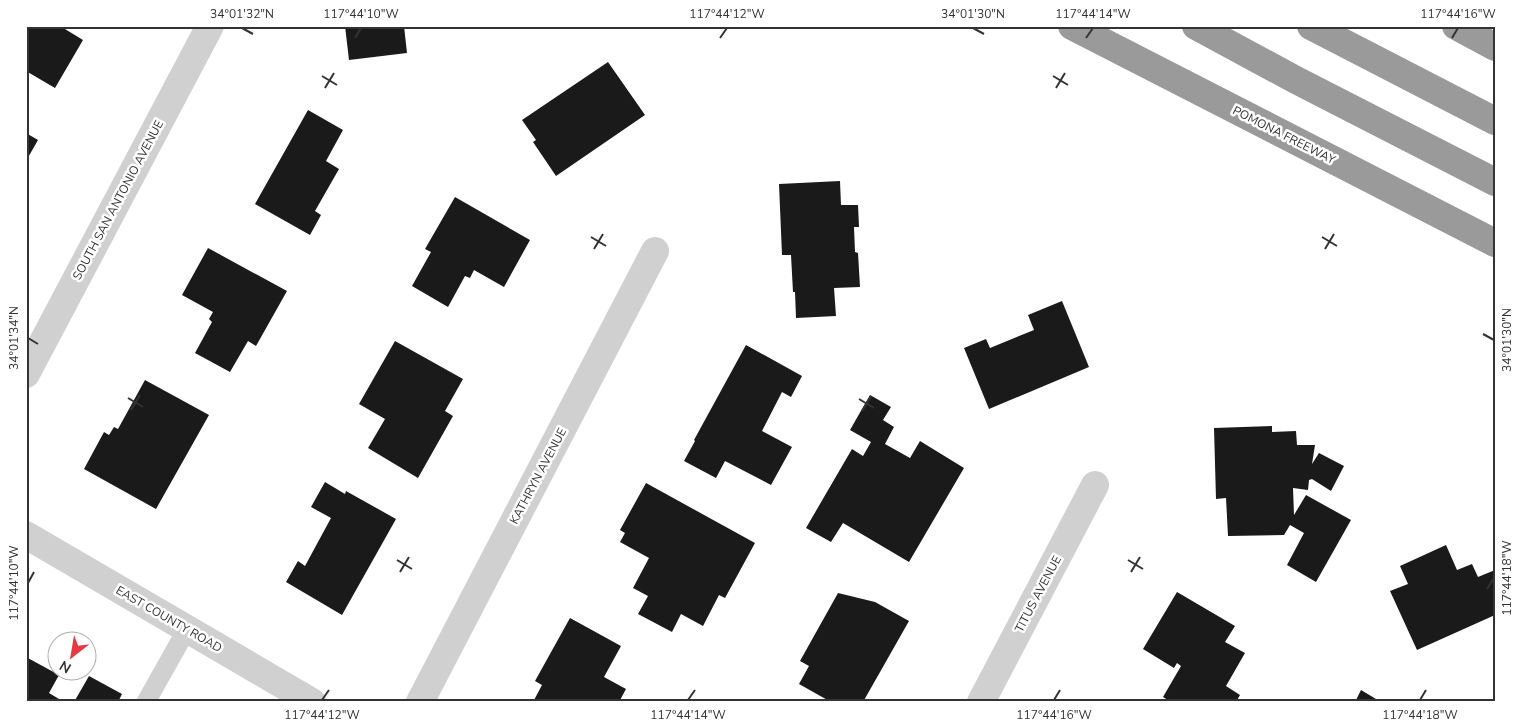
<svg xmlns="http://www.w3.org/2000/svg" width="1521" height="728" viewBox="0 0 1521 728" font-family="'Nunito Sans',sans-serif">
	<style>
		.building { fill: #1a1a1a }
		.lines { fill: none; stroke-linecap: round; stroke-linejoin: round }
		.service { stroke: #d0d0d0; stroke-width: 19 }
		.minor { stroke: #d0d0d0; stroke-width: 28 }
		.motorway { stroke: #9a9a9a; stroke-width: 28 }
		.ticks { fill: none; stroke: #333; stroke-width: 2 }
		.labels { text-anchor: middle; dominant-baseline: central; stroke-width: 5; stroke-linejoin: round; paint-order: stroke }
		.street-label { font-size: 12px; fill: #333; stroke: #fff }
		.neatline { fill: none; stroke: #333; stroke-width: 2 }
		.ticks-label { font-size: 12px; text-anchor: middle; fill: #333 }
	</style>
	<rect width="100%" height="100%" fill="#fff"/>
	<path class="building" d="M 26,26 L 60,26 L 83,40 L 55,88 L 26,71 Z
		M 345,26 L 404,26 L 407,53 L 349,60 Z
		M 608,62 L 645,115 L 556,176 L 533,142 L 536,140 L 522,120 Z
		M 308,110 L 343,130 L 326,161 L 339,169 L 315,211 L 321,215 L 310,235 L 255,204 Z
		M 26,133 L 38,140 L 26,161 Z
		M 840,181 L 841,205 L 858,205 L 859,227 L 854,227 L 855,252 L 858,253 L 860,287 L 834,288 L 836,316 L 796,318 L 795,292 L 793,292 L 791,255 L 782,255 L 779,184 Z
		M 455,197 L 530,240 L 504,287 L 474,270 L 470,278 L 465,276 L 448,307 L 412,286 L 431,252 L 425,249 Z
		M 208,248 L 287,291 L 256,346 L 248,341 L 230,372 L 195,353 L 212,322 L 209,319 L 213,312 L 182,295 Z
		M 1062,301 L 1089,367 L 989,409 L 964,348 L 986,339 L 990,348 L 1034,330 L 1028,315 Z
		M 395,341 L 463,379 L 445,411 L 453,416 L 418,478 L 368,448 L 385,419 L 359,404 Z
		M 746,345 L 802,376 L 791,397 L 782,392 L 762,431 L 792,447 L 771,485 L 725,461 L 716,478 L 684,461 L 695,441 L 694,440 Z
		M 145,380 L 209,415 L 156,509 L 84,469 L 104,432 L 109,435 L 114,427 L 118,429 Z
		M 870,395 L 891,407 L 883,420 L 894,427 L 885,444 L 910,458 L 920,441 L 964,468 L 909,562 L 843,523 L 831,542 L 806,528 L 852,449 L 863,456 L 871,442 L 850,430 Z
		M 1272,426 L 1272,432 L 1296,431 L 1297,445 L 1315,445 L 1312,464 L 1319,453 L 1344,466 L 1331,491 L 1312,479 L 1309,480 L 1308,490 L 1293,488 L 1294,515 L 1306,495 L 1351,520 L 1316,582 L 1287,565 L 1304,533 L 1290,525 L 1284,535 L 1228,536 L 1226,498 L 1216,499 L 1214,428 Z
		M 325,482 L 345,494 L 346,491 L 396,519 L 342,615 L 286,582 L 298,561 L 305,566 L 331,518 L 311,507 Z
		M 646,483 L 755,543 L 725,598 L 719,595 L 703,626 L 681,614 L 672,632 L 638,614 L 648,596 L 633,588 L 649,558 L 620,542 L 625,533 L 620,530 Z
		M 1446,545 L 1457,570 L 1472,564 L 1478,577 L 1495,570 L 1495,615 L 1417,650 L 1390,591 L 1408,584 L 1400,566 Z
		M 1177,592 L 1235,626 L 1225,642 L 1245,653 L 1226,686 L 1240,695 L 1236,702 L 1171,702 L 1163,697 L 1181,666 L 1177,663 L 1174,668 L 1143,649 Z
		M 838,593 L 875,602 L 909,621 L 863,702 L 831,702 L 799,684 L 809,666 L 800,661 Z
		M 570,618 L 621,646 L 604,677 L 626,689 L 619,702 L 533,702 L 542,685 L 535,681 Z
		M 26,657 L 59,675 L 49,693 L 64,702 L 26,702 Z
		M 89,676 L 122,694 L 118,702 L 74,702 Z
		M 1361,690 L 1381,702 L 1355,702 Z"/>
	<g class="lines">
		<path class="service" d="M 146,702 L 187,629"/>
		<path class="minor" d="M 26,374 L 210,26
			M 26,535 L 312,702
			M 420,702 L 655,251
			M 981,702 L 1095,485"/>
		<path class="motorway" d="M 1072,26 L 1495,243
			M 1196,26 L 1296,80 L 1495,182
			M 1311,26 L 1495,121
			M 1456,26 L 1495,47"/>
	</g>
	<path class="ticks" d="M 242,28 L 253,34M 973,28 L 984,34M 355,38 L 361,28M 720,38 L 727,28M 1086,38 L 1093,28M 1452,38 L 1458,28M 322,76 L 337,85M 1053,76 L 1068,85M 325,88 L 334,73M 1056,88 L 1065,73M 591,237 L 606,246M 1322,237 L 1337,246M 594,249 L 603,234M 1325,249 L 1334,234M 1483,334 L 1494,340M 28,338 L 38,344M 128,398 L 143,407M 859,399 L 874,408M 131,410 L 140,395M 862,411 L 871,396M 397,560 L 412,569M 1128,560 L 1143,569M 400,572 L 409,557M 1131,572 L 1140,557M 28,583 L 34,572M 1487,589 L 1494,578M 322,700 L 329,690M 688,700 L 695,690M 1054,700 L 1060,690M 1420,700 L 1426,690"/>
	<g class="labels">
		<g class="street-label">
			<text transform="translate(1284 135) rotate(27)">POMONA FREEWAY</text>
			<text transform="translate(118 200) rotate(-62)">SOUTH SAN ANTONIO AVENUE</text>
			<text transform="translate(538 476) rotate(-62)">KATHRYN AVENUE</text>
			<text transform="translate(1038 594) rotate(-62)">TITUS AVENUE</text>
			<text transform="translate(169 619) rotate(30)">EAST COUNTY ROAD</text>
		</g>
	</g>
	<rect width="1521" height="728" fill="none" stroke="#ffffff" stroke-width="55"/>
	<g transform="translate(72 656) rotate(211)"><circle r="24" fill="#ffffff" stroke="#adadad"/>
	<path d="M0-4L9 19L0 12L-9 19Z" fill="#e63946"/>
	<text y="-8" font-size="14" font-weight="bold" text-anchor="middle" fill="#333333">N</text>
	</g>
	<rect x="28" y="28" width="1466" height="672" class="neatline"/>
	<g class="ticks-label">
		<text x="242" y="18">34°01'32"N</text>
		<text x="361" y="18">117°44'10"W</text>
		<text x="727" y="18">117°44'12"W</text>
		<text x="973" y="18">34°01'30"N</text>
		<text x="1093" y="18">117°44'14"W</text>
		<text x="1458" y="18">117°44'16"W</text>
		<text transform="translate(14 338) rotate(-90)" y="4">34°01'34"N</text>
		<text transform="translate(1507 340) rotate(-90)" y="4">34°01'30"N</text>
		<text transform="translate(1507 578) rotate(-90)" y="4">117°44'18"W</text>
		<text transform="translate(14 583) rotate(-90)" y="4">117°44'10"W</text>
		<text x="322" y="719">117°44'12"W</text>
		<text x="688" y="719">117°44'14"W</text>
		<text x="1054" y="719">117°44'16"W</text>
		<text x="1420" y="719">117°44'18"W</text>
	</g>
</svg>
